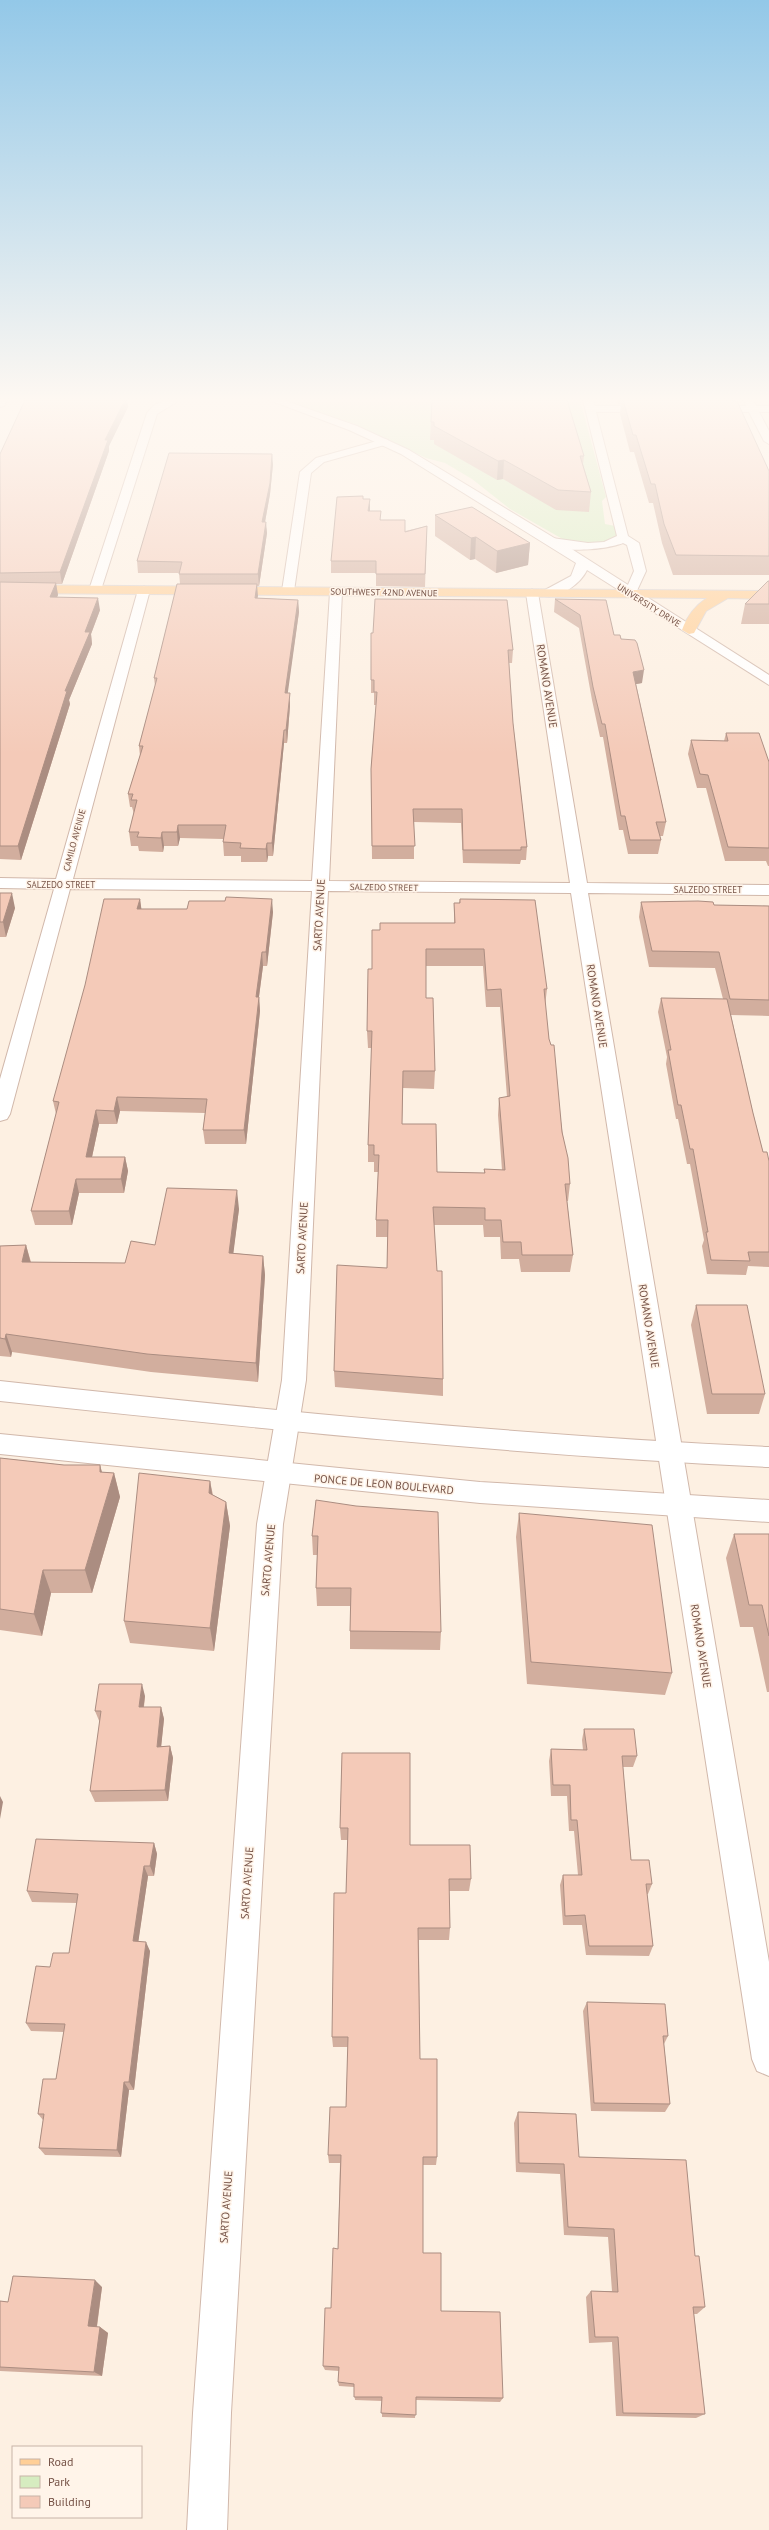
<svg xmlns="http://www.w3.org/2000/svg" width="769" height="2530" viewBox="0 0 769 2530" font-family="'PT Sans',sans-serif">
	<style>
		.green { fill: #d6ecc0 }
		.lines { fill: none; stroke-linecap: round; stroke-linejoin: round }
		.minor-casing { stroke: #d1b8ab; stroke-width: 2 }
		.tertiary-casing { stroke: #d1b8ab; stroke-width: 2 }
		.primary-casing { stroke: #dbd2cf; stroke-width: 2 }
		.minor { fill: #fff; fill-rule: evenodd }
		.tertiary { fill: #fff; fill-rule: evenodd }
		.primary { fill: #ffcf97; fill-rule: evenodd }
		.wall { fill: #d2ae9e; fill-rule: evenodd }
		.shaded-wall { fill: #ab8d81 }
		.building { fill: #f4cab8; stroke: #ab8d81; fill-rule: evenodd }
		.labels { text-anchor: middle; dominant-baseline: central; stroke-width: 3; stroke-linejoin: round; paint-order: stroke }
		.far-street-label { font-size: 9px; fill: #765347; stroke: #fff4e9 }
		.street-label { font-size: 11px; fill: #765347; stroke: #fff4e9 }
	</style>
	<rect width="100%" height="100%" fill="#fdf0e2"/>
	<path class="green" d="M 282,400 L 580,400 L 606,497 L 602,501 L 605,524 L 615,526 L 618,534 L 615,539 L 598,545 L 566,541 L 510,509 L 472,479 L 445,463 L 426,458 L 352,423 Z"/>
	<g class="lines">
		<defs>
			<path id="minor" d="M 0,400 L 7,400 L 4,406 L 0,407 Z
				M 167,400 L 180,400 L 157,414 L 101,590 L 99,593 L 91,593 L 89,590 L 147,413 L 154,405 Z
				M 583,400 L 593,400 L 595,406 L 650,406 L 655,409 L 650,412 L 596,412 L 628,536 L 639,543 L 646,571 L 634,597 L 626,597 L 624,594 L 634,571 L 627,545 L 623,543 C 609,549 556,555 546,542 L 552,538 L 588,543 L 604,542 L 617,536 Z
				M 743,400 L 753,400 L 756,406 L 769,406 L 769,412 L 759,412 L 769,431 L 769,444 L 764,441 L 749,412 L 710,412 L 705,409 L 710,406 L 746,406 Z
				M 384,439 L 388,440 L 388,444 L 324,462 L 311,473 L 294,591 L 288,595 L 284,594 L 282,591 L 300,472 L 316,458 Z
				M 144,586 L 150,590 L 73,879 L 312,881 L 330,592 L 336,588 L 342,592 L 329,881 L 570,883 L 526,593 L 532,589 L 538,593 L 587,883 L 769,885 L 769,895 L 588,893 L 769,1962 L 769,2076 L 757,2071 L 752,2059 L 571,893 L 328,891 L 306,1380 L 283,1524 L 231,2413 L 227,2530 L 187,2530 L 193,2413 L 257,1524 L 282,1380 L 312,891 L 70,889 L 10,1114 L 7,1119 L 0,1121 L 0,1079 L 54,889 L 0,888 L 0,878 L 56,879 L 138,590 Z"/>
			<path id="tertiary" d="M 269,400 L 283,400 L 357,426 L 409,450 L 556,539 L 769,675 L 769,685 L 587,570 C 581,583 560,599 545,596 L 543,593 L 545,590 L 571,576 L 576,563 L 401,454 L 349,430 Z
				M 0,1381 C 256,1409 512,1435 769,1447 L 769,1467 C 512,1455 256,1428 0,1401 Z
				M 0,1434 L 480,1482 L 769,1500 L 769,1522 L 480,1503 L 0,1454 Z"/>
			<path id="primary" d="M 0,585 L 769,591 L 769,599 L 728,598 L 706,611 L 694,633 L 689,634 L 682,630 C 687,616 695,606 707,598 L 0,593 Z"/>
		</defs>
		<use href="#minor" class="minor-casing"/>
		<use href="#tertiary" class="tertiary-casing"/>
		<use href="#primary" class="primary-casing"/>
		<use href="#minor" class="minor"/>
		<use href="#tertiary" class="tertiary"/>
		<use href="#primary" class="primary"/>
	</g>
	<path class="wall" d="M 25,400 L 127,400 L 128,407 L 109,446 L 109,451 L 62,584 L 56,584 L 58,595 L 57,597 L 100,610 L 91,634 L 92,644 L 69,700 L 70,704 L 21,860 L 0,859 L 0,454 Z
		M 432,400 L 465,401 L 584,456 L 583,464 L 591,492 L 589,512 L 556,510 L 503,479 L 497,480 L 434,444 L 434,440 L 430,440 Z
		M 616,400 L 732,400 L 769,471 L 769,575 L 673,575 L 662,543 L 653,503 L 649,503 L 634,452 L 630,452 L 620,414 L 621,404 L 618,404 Z
		M 273,464 L 270,494 L 265,522 L 267,533 L 259,586 L 257,586 L 257,598 L 298,600 L 299,612 L 287,693 L 290,706 L 287,743 L 284,743 L 273,856 L 268,856 L 267,862 L 241,862 L 241,856 L 224,856 L 223,842 L 223,839 L 180,838 L 178,846 L 164,846 L 163,852 L 139,851 L 138,846 L 131,846 L 129,832 L 134,814 L 132,807 L 130,807 L 128,794 L 140,756 L 139,746 L 155,686 L 154,678 L 180,584 L 179,573 L 138,573 L 137,561 Z
		M 363,499 L 370,511 L 381,520 L 405,520 L 405,531 L 427,526 L 425,587 L 376,586 L 376,573 L 331,573 L 331,561 Z
		M 435,515 L 530,543 L 528,565 L 496,573 L 475,559 L 470,560 L 435,536 Z
		M 769,581 L 769,624 L 741,624 L 745,604 Z
		M 555,599 L 614,635 L 621,639 L 642,683 L 636,684 L 666,822 L 663,836 L 660,836 L 661,840 L 658,854 L 628,854 L 623,830 L 619,830 L 603,737 L 600,737 L 592,700 L 579,628 L 554,612 Z
		M 371,633 L 513,650 L 512,663 L 509,663 L 513,723 L 527,847 L 526,860 L 521,860 L 520,864 L 463,863 L 461,823 L 414,822 L 414,859 L 372,859 L 371,769 L 376,705 L 374,705 L 374,693 L 371,693 Z
		M 726,733 L 769,762 L 769,866 L 768,866 L 766,861 L 725,861 L 706,788 L 697,788 L 688,754 L 691,740 L 724,741 Z
		M 0,893 L 15,908 L 6,937 L 0,937 Z
		M 140,899 L 141,909 L 273,912 L 267,966 L 263,966 L 259,997 L 260,1011 L 246,1144 L 205,1144 L 203,1130 L 205,1113 L 120,1111 L 117,1124 L 99,1124 L 92,1157 L 125,1157 L 128,1171 L 124,1193 L 79,1193 L 72,1225 L 35,1225 L 31,1211 L 56,1114 L 53,1101 Z
		M 460,899 L 547,989 L 545,1006 L 549,1039 L 570,1184 L 568,1201 L 567,1201 L 573,1255 L 570,1272 L 521,1272 L 519,1259 L 501,1259 L 500,1237 L 484,1237 L 483,1225 L 434,1225 L 443,1379 L 443,1396 L 335,1387 L 334,1371 L 387,1268 L 388,1237 L 376,1237 L 376,1220 L 378,1172 L 374,1172 L 374,1162 L 368,1162 L 368,1145 L 372,1048 L 368,1048 L 367,1031 L 372,969 L 380,930 L 454,923 L 454,903 L 459,903 ZM 426,966 L 483,966 L 486,1007 L 500,1007 L 507,1097 L 499,1098 L 498,1115 L 502,1170 L 484,1169 L 484,1173 L 437,1172 L 402,1124 L 403,1088 L 434,1089 L 435,1071 L 426,998 Z
		M 641,902 L 714,905 L 769,906 L 769,1016 L 731,1015 L 753,1113 L 763,1152 L 769,1161 L 769,1267 L 748,1266 L 746,1275 L 707,1274 L 702,1246 L 704,1240 L 690,1164 L 687,1164 L 678,1119 L 676,1119 L 666,1064 L 667,1057 L 658,1012 L 661,998 L 723,999 L 715,968 L 649,967 L 639,917 Z
		M 239,1209 L 233,1253 L 263,1256 L 265,1275 L 258,1382 L 151,1372 L 12,1352 L 11,1357 L 0,1356 L 0,1246 L 26,1245 L 31,1262 L 125,1263 L 155,1245 Z
		M 696,1305 L 765,1394 L 759,1414 L 707,1414 L 691,1325 Z
		M 0,1458 L 64,1465 L 100,1465 L 102,1472 L 114,1473 L 120,1497 L 92,1593 L 51,1593 L 42,1636 L 0,1630 Z
		M 210,1481 L 213,1495 L 226,1502 L 230,1526 L 214,1651 L 130,1643 L 124,1621 Z
		M 316,1500 L 441,1632 L 440,1650 L 350,1649 L 350,1631 L 351,1606 L 317,1606 L 316,1588 L 317,1555 L 313,1555 L 312,1536 Z
		M 519,1513 L 672,1673 L 665,1695 L 527,1684 L 516,1537 Z
		M 734,1534 L 769,1534 L 769,1692 L 767,1692 L 753,1627 L 740,1627 L 726,1558 Z
		M 145,1696 L 144,1707 L 161,1707 L 164,1719 L 161,1746 L 170,1746 L 173,1758 L 168,1801 L 95,1802 L 90,1791 L 100,1723 L 95,1711 Z
		M 584,1729 L 637,1756 L 633,1767 L 623,1767 L 631,1860 L 652,1884 L 648,1894 L 647,1894 L 653,1946 L 649,1956 L 586,1955 L 582,1925 L 563,1925 L 560,1885 L 563,1875 L 578,1875 L 574,1831 L 569,1831 L 567,1796 L 551,1796 L 549,1761 L 551,1749 L 583,1750 L 582,1740 Z
		M 342,1753 L 410,1845 L 471,1879 L 469,1891 L 449,1891 L 450,1928 L 449,1940 L 419,1940 L 420,2059 L 437,2157 L 436,2165 L 423,2165 L 423,2253 L 441,2311 L 503,2398 L 500,2402 L 416,2400 L 415,2418 L 382,2417 L 382,2401 L 355,2400 L 354,2387 L 339,2386 L 338,2382 L 339,2371 L 325,2370 L 323,2366 L 331,2308 L 338,2249 L 340,2163 L 329,2163 L 328,2155 L 346,2107 L 348,2047 L 333,2047 L 332,2037 L 346,1893 L 348,1840 L 341,1840 L 340,1828 Z
		M 154,1843 L 157,1854 L 154,1876 L 148,1876 L 138,1942 L 150,1951 L 134,2090 L 129,2090 L 121,2157 L 45,2155 L 39,2148 L 43,2120 L 38,2114 L 56,2079 L 64,2032 L 31,2031 L 26,2023 L 50,1967 L 69,1953 L 77,1903 L 32,1902 L 27,1891 Z
		M 587,2002 L 668,2036 L 664,2044 L 670,2104 L 665,2112 L 591,2111 L 583,2011 Z
		M 518,2112 L 579,2157 L 695,2256 L 705,2307 L 697,2314 L 694,2314 L 705,2414 L 696,2418 L 616,2416 L 612,2342 L 589,2343 L 586,2297 L 591,2291 L 612,2291 L 608,2237 L 564,2235 L 560,2174 L 516,2172 L 514,2123 Z
		M 102,2287 L 97,2327 L 100,2327 L 108,2333 L 102,2376 L 0,2371 L 0,2301 L 8,2302 Z"/>
	<path class="shaded-wall" d="M 125,400 L 127,400 L 128,407 L 109,446 L 109,451 L 62,584 L 60,572 L 105,440 Z
		M 272,454 L 273,464 L 270,494 L 263,533 L 262,522 Z
		M 504,460 L 503,479 L 497,480 L 498,461 Z
		M 370,499 L 370,511 L 368,511 Z
		M 266,522 L 267,533 L 259,586 L 258,574 Z
		M 476,537 L 475,559 L 470,560 L 471,538 Z
		M 530,543 L 528,565 L 496,573 L 497,551 Z
		M 56,583 L 58,595 L 52,609 L 50,597 Z
		M 257,584 L 258,596 L 255,611 L 255,598 Z
		M 98,598 L 100,610 L 91,634 L 92,644 L 69,700 L 70,704 L 21,860 L 18,846 L 65,691 L 85,632 Z
		M 298,600 L 299,612 L 286,706 L 285,693 Z
		M 644,670 L 642,683 L 631,685 L 633,672 Z
		M 290,693 L 290,706 L 287,743 L 286,730 Z
		M 284,730 L 284,743 L 273,856 L 272,843 Z
		M 178,825 L 180,838 L 178,846 L 177,832 Z
		M 162,832 L 164,846 L 163,852 L 161,838 Z
		M 267,843 L 268,856 L 267,862 L 266,849 Z
		M 12,893 L 15,908 L 6,937 L 3,922 Z
		M 140,899 L 142,913 L 137,909 Z
		M 272,899 L 273,912 L 267,966 L 266,952 Z
		M 262,952 L 263,966 L 257,1011 L 256,997 Z
		M 259,997 L 260,1011 L 246,1144 L 244,1130 Z
		M 117,1097 L 120,1111 L 117,1124 L 114,1111 Z
		M 96,1110 L 99,1124 L 89,1171 L 86,1157 Z
		M 125,1157 L 128,1171 L 124,1193 L 121,1179 Z
		M 76,1179 L 79,1193 L 72,1225 L 69,1211 Z
		M 237,1190 L 239,1209 L 231,1272 L 229,1253 Z
		M 26,1245 L 31,1264 L 22,1262 Z
		M 263,1256 L 265,1275 L 258,1382 L 256,1363 Z
		M 6,1334 L 12,1352 L 11,1357 L 5,1339 Z
		M 100,1465 L 106,1489 L 100,1472 Z
		M 114,1473 L 120,1497 L 92,1593 L 85,1570 Z
		M 210,1481 L 214,1505 L 209,1493 Z
		M 226,1502 L 230,1526 L 214,1651 L 210,1628 Z
		M 43,1570 L 51,1593 L 42,1636 L 34,1614 Z
		M 142,1684 L 145,1696 L 142,1719 L 139,1707 Z
		M 161,1707 L 164,1719 L 160,1758 L 157,1747 Z
		M 170,1746 L 173,1758 L 168,1801 L 165,1790 Z
		M 0,1796 L 3,1802 L 0,1819 Z
		M 154,1843 L 157,1854 L 154,1876 L 150,1866 Z
		M 144,1866 L 148,1876 L 137,1951 L 133,1941 Z
		M 146,1942 L 150,1951 L 134,2090 L 129,2082 Z
		M 124,2082 L 129,2090 L 121,2157 L 117,2150 Z
		M 95,2280 L 102,2287 L 96,2332 L 88,2326 Z
		M 100,2327 L 108,2333 L 102,2376 L 94,2372 Z"/>
	<path class="building" d="M 25,400 L 125,400 L 105,440 L 108,440 L 60,572 L 0,573 L 0,454 Z
		M 432,400 L 465,400 L 465,401 L 567,400 L 584,456 L 580,456 L 591,492 L 558,490 L 504,460 L 498,461 L 434,426 L 434,422 L 431,422 Z
		M 623,400 L 732,400 L 733,401 L 737,401 L 769,471 L 769,556 L 676,555 L 664,524 L 655,484 L 651,484 L 636,435 L 633,435 Z
		M 169,453 L 272,454 L 270,483 L 262,522 L 266,522 L 258,574 L 179,574 L 182,562 L 137,561 Z
		M 363,496 L 363,499 L 370,499 L 368,511 L 381,511 L 380,520 L 405,520 L 405,532 L 427,526 L 425,574 L 376,574 L 376,561 L 331,561 L 337,497 Z
		M 472,507 L 530,543 L 497,551 L 476,537 L 471,538 L 435,515 Z
		M 768,581 L 769,581 L 769,604 L 745,604 Z
		M 0,582 L 56,583 L 50,597 L 98,598 L 85,632 L 90,632 L 65,691 L 67,691 L 18,846 L 0,846 Z
		M 177,584 L 257,584 L 255,598 L 298,600 L 285,693 L 290,693 L 286,730 L 284,730 L 272,843 L 267,843 L 266,849 L 240,848 L 241,843 L 223,842 L 226,825 L 178,825 L 177,832 L 162,832 L 161,838 L 137,837 L 139,832 L 129,832 L 137,800 L 131,800 L 133,794 L 128,794 L 143,746 L 139,746 L 157,678 L 154,678 Z
		M 375,599 L 507,600 L 513,650 L 508,650 L 513,723 L 527,847 L 521,847 L 521,850 L 463,850 L 462,809 L 413,809 L 415,846 L 372,846 L 371,769 L 377,692 L 374,692 L 374,680 L 371,680 L 371,633 L 373,633 Z
		M 555,599 L 606,600 L 614,635 L 620,635 L 621,639 L 635,640 L 637,643 L 644,670 L 633,672 L 666,822 L 656,822 L 661,840 L 630,840 L 625,816 L 621,816 L 605,724 L 602,724 L 593,687 L 580,615 Z
		M 726,733 L 759,733 L 769,762 L 769,848 L 728,847 L 708,775 L 700,774 L 691,740 L 728,741 Z
		M 0,893 L 12,893 L 3,922 L 0,922 Z
		M 226,897 L 272,899 L 266,952 L 262,952 L 256,997 L 259,997 L 244,1130 L 203,1130 L 207,1099 L 117,1097 L 114,1111 L 96,1110 L 86,1157 L 125,1157 L 121,1179 L 76,1179 L 69,1211 L 31,1211 L 59,1102 L 53,1101 L 85,985 L 104,899 L 140,899 L 137,909 L 187,909 L 189,901 L 225,901 Z
		M 460,899 L 535,900 L 547,989 L 544,989 L 549,1039 L 551,1045 L 554,1045 L 562,1132 L 568,1158 L 570,1184 L 565,1184 L 573,1255 L 522,1255 L 521,1242 L 503,1242 L 501,1220 L 485,1220 L 485,1208 L 433,1207 L 437,1271 L 442,1271 L 443,1379 L 334,1371 L 337,1265 L 387,1268 L 388,1220 L 376,1220 L 379,1155 L 374,1155 L 374,1145 L 368,1145 L 372,1031 L 367,1031 L 368,969 L 372,969 L 372,930 L 380,930 L 380,923 L 455,923 L 454,903 L 460,903 ZM 426,949 L 484,949 L 487,990 L 501,989 L 510,1096 L 499,1098 L 505,1170 L 484,1169 L 485,1173 L 437,1172 L 436,1124 L 402,1124 L 403,1071 L 435,1071 L 433,998 L 426,998 Z
		M 698,901 L 713,902 L 714,905 L 769,906 L 769,1000 L 730,999 L 719,952 L 652,951 L 641,902 Z
		M 661,998 L 727,999 L 753,1113 L 763,1152 L 767,1152 L 769,1161 L 769,1252 L 748,1252 L 750,1261 L 711,1260 L 706,1232 L 708,1232 L 693,1149 L 690,1149 L 681,1105 L 678,1105 L 668,1050 L 671,1050 Z
		M 167,1188 L 237,1190 L 229,1253 L 263,1256 L 256,1363 L 147,1354 L 6,1334 L 5,1339 L 0,1338 L 0,1246 L 26,1245 L 22,1262 L 125,1263 L 131,1241 L 155,1245 Z
		M 696,1305 L 747,1305 L 765,1394 L 712,1394 Z
		M 0,1458 L 64,1465 L 100,1465 L 100,1472 L 114,1473 L 85,1570 L 43,1570 L 34,1614 L 0,1609 Z
		M 139,1473 L 210,1481 L 209,1493 L 226,1502 L 210,1628 L 124,1621 Z
		M 316,1500 L 356,1506 L 438,1512 L 441,1632 L 350,1631 L 351,1588 L 316,1588 L 318,1536 L 312,1536 Z
		M 519,1513 L 652,1525 L 672,1673 L 531,1662 Z
		M 734,1534 L 769,1534 L 769,1636 L 762,1605 L 749,1605 Z
		M 99,1684 L 142,1684 L 139,1707 L 161,1707 L 157,1747 L 170,1746 L 165,1790 L 90,1791 L 101,1711 L 95,1711 Z
		M 584,1729 L 634,1729 L 637,1756 L 622,1756 L 631,1860 L 649,1860 L 652,1884 L 646,1884 L 653,1946 L 589,1946 L 585,1915 L 565,1916 L 563,1875 L 582,1875 L 577,1820 L 571,1820 L 570,1785 L 553,1785 L 551,1749 L 587,1750 Z
		M 342,1753 L 410,1753 L 410,1845 L 470,1845 L 471,1879 L 449,1879 L 450,1928 L 418,1928 L 420,2059 L 437,2059 L 437,2157 L 423,2157 L 423,2253 L 441,2253 L 441,2311 L 500,2312 L 503,2398 L 416,2397 L 416,2415 L 381,2413 L 382,2397 L 354,2397 L 354,2384 L 338,2382 L 339,2367 L 323,2366 L 325,2308 L 331,2308 L 333,2248 L 338,2249 L 341,2155 L 328,2155 L 330,2107 L 346,2107 L 348,2037 L 332,2037 L 334,1893 L 346,1893 L 348,1828 L 340,1828 Z
		M 36,1839 L 154,1843 L 150,1866 L 144,1866 L 133,1941 L 146,1942 L 129,2082 L 124,2082 L 117,2150 L 39,2148 L 44,2114 L 38,2114 L 43,2079 L 56,2079 L 65,2024 L 26,2023 L 36,1966 L 50,1967 L 53,1953 L 69,1953 L 78,1894 L 27,1891 Z
		M 587,2002 L 665,2004 L 668,2036 L 663,2036 L 670,2104 L 594,2103 Z
		M 518,2112 L 576,2114 L 579,2157 L 686,2160 L 695,2256 L 699,2256 L 705,2307 L 693,2307 L 705,2414 L 623,2413 L 618,2337 L 595,2337 L 591,2291 L 618,2292 L 614,2229 L 568,2227 L 564,2164 L 519,2163 Z
		M 13,2276 L 95,2280 L 88,2326 L 100,2327 L 94,2372 L 0,2367 L 0,2301 L 8,2302 Z"/>
	<linearGradient id="sky" x2="0" y2="1"><stop stop-color="#93c8e8"/><stop offset="0.53" stop-color="#fef8f2"/><stop offset="1" stop-color="#fef8f2" stop-opacity="0"/></linearGradient>
	<rect width="769" height="754" fill="url(#sky)"/>
	<g class="labels">
		<g class="far-street-label">
			<text transform="translate(384 592) rotate(1)">SOUTHWEST 42ND AVENUE</text>
			<text transform="translate(649 605) rotate(32)">UNIVERSITY DRIVE</text>
			<text transform="translate(74 840) rotate(-75)">CAMILO AVENUE</text>
			<text x="61" y="884">SALZEDO STREET</text>
			<text transform="translate(384 887) rotate(1)">SALZEDO STREET</text>
			<text x="708" y="889">SALZEDO STREET</text>
		</g>
		<g class="street-label">
			<text transform="translate(547 686) rotate(81)">ROMANO AVENUE</text>
			<text transform="translate(319 915) rotate(-87)">SARTO AVENUE</text>
			<text transform="translate(597 1006) rotate(81)">ROMANO AVENUE</text>
			<text transform="translate(302 1238) rotate(-87)">SARTO AVENUE</text>
			<text transform="translate(649 1326) rotate(81)">ROMANO AVENUE</text>
			<text transform="translate(384 1484) rotate(5)">PONCE DE LEON BOULEVARD</text>
			<text transform="translate(268 1560) rotate(-85)">SARTO AVENUE</text>
			<text transform="translate(701 1646) rotate(81)">ROMANO AVENUE</text>
			<text transform="translate(247 1883) rotate(-86)">SARTO AVENUE</text>
			<text transform="translate(226 2207) rotate(-86)">SARTO AVENUE</text>
		</g>
	</g>
	<rect x="12" y="2446" width="130" height="72" fill="#fff4e9" stroke="#c8b4a8"/>
	<rect x="20" y="2459" width="20" height="6" fill="#ffcf97" stroke="#c8b4a8"/>
	<text x="48" y="2466" font-size="12" fill="#765347">Road</text>
	<rect x="20" y="2476" width="20" height="12" fill="#d6ecc0" stroke="#c8b4a8"/>
	<text x="48" y="2486" font-size="12" fill="#765347">Park</text>
	<rect x="20" y="2496" width="20" height="12" fill="#f4cab8" stroke="#c8b4a8"/>
	<text x="48" y="2506" font-size="12" fill="#765347">Building</text>
</svg>
